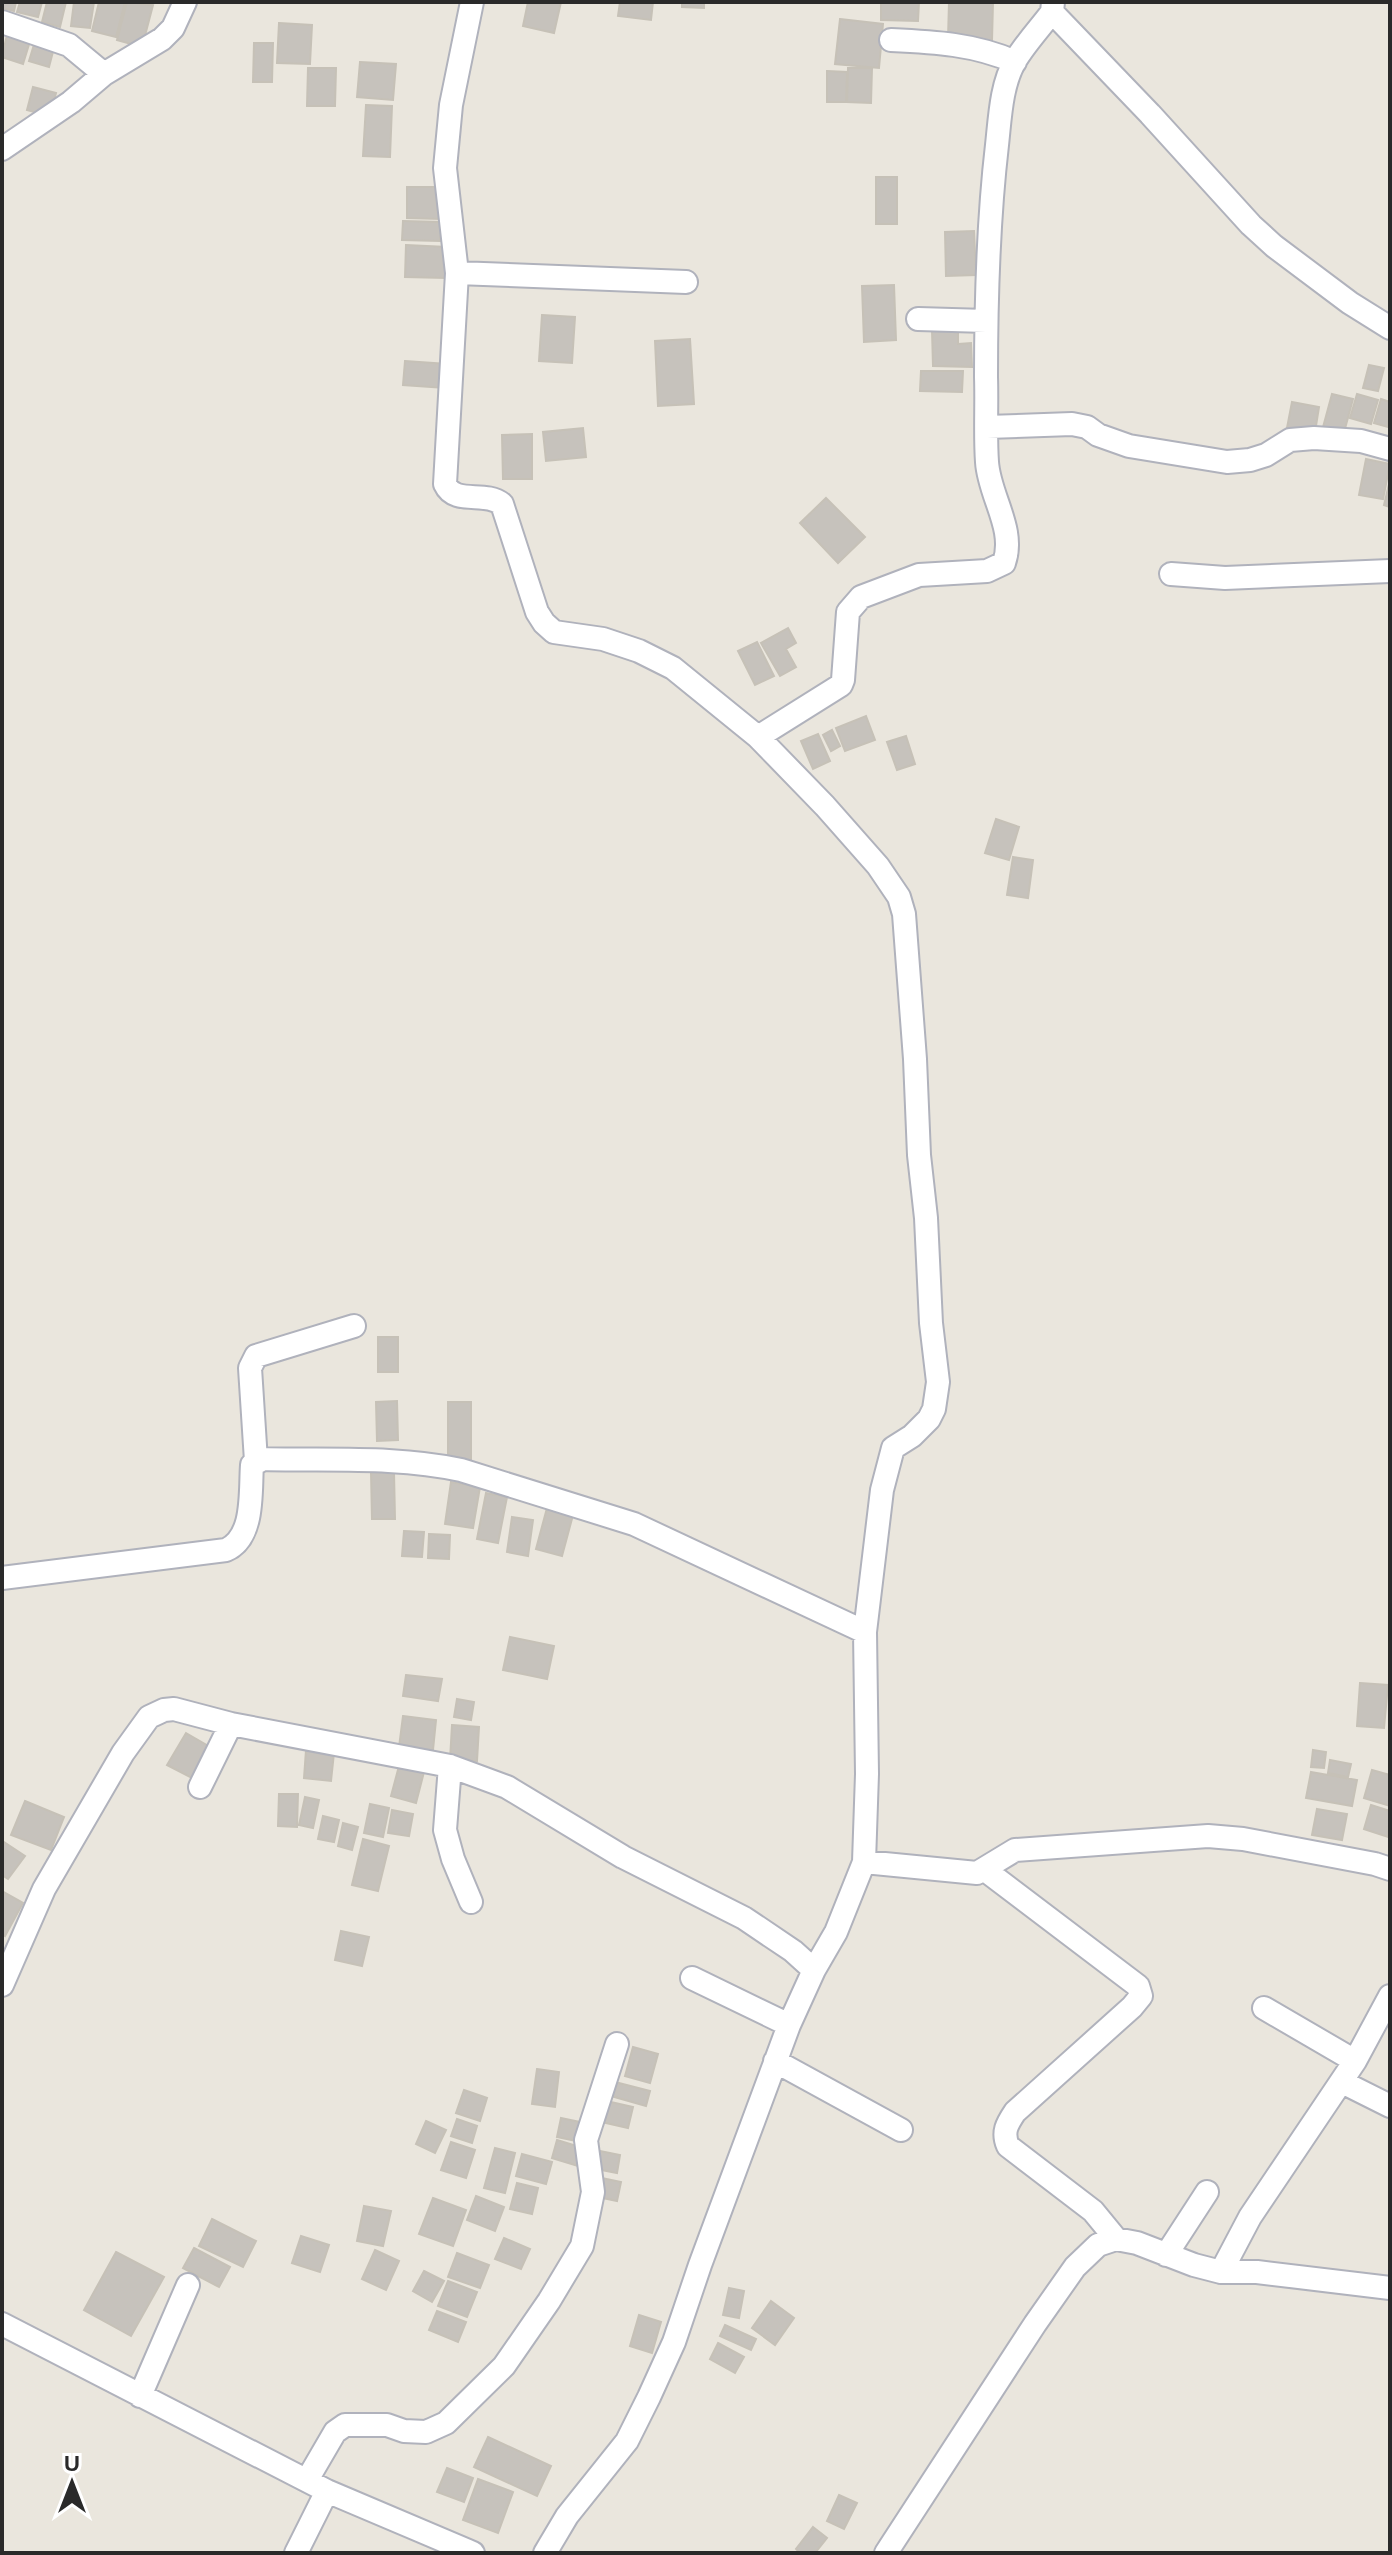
<svg xmlns="http://www.w3.org/2000/svg" width="1392" height="2555" viewBox="0 0 1392 2555" font-family="Arial,sans-serif">
	<style>
		.building { fill: #c6c2bc; stroke: #c6c1b7; stroke-width: 2 }
		.lines { fill: none; stroke-linecap: round; stroke-linejoin: round }
		.minor-casing { stroke: #b0b2bc; stroke-width: 26 }
		.minor { stroke: #fff; stroke-width: 22 }
	</style>
	<rect width="100%" height="100%" fill="#eae6dd"/>
	<path class="building" d="M 2,2 L 16,2 L 14,11 L 2,8 Z
		M 20,2 L 42,2 L 38,17 L 17,12 Z
		M 47,2 L 66,2 L 60,27 L 42,22 Z
		M 74,2 L 94,2 L 90,28 L 71,26 Z
		M 99,2 L 125,2 L 116,37 L 92,31 Z
		M 127,2 L 153,5 L 142,47 L 117,40 Z
		M 528,2 L 561,2 L 554,33 L 523,26 Z
		M 620,2 L 653,2 L 651,20 L 618,16 Z
		M 682,2 L 704,2 L 704,8 L 682,7 Z
		M 881,2 L 919,2 L 918,21 L 881,20 Z
		M 949,2 L 993,2 L 992,41 L 948,39 Z
		M 840,19 L 883,24 L 879,68 L 835,64 Z
		M 279,23 L 312,25 L 310,64 L 277,63 Z
		M 8,30 L 31,38 L 23,64 L 2,57 Z
		M 36,38 L 55,44 L 49,67 L 29,61 Z
		M 254,43 L 273,43 L 272,82 L 253,82 Z
		M 360,62 L 396,64 L 393,100 L 357,97 Z
		M 308,68 L 336,68 L 335,106 L 307,106 Z
		M 848,68 L 872,68 L 871,103 L 847,102 Z
		M 827,71 L 847,72 L 846,102 L 827,102 Z
		M 33,87 L 56,93 L 50,116 L 27,110 Z
		M 366,105 L 392,106 L 390,157 L 363,156 Z
		M 876,177 L 897,177 L 897,224 L 876,224 Z
		M 407,187 L 441,187 L 441,219 L 407,218 Z
		M 403,221 L 441,222 L 440,241 L 402,240 Z
		M 974,231 L 976,275 L 946,276 L 945,232 Z
		M 406,245 L 447,247 L 446,278 L 405,277 Z
		M 894,285 L 896,340 L 864,342 L 862,286 Z
		M 542,315 L 575,317 L 572,363 L 539,361 Z
		M 932,330 L 958,330 L 958,344 L 971,343 L 972,367 L 933,366 Z
		M 690,339 L 694,404 L 658,406 L 655,341 Z
		M 405,361 L 447,364 L 445,388 L 403,385 Z
		M 1369,365 L 1384,368 L 1378,391 L 1363,388 Z
		M 921,371 L 963,371 L 962,392 L 920,391 Z
		M 1332,394 L 1353,399 L 1343,436 L 1322,431 Z
		M 1357,394 L 1378,400 L 1371,424 L 1350,418 Z
		M 1381,399 L 1390,402 L 1388,427 L 1374,423 Z
		M 1292,402 L 1319,407 L 1315,432 L 1287,428 Z
		M 583,428 L 586,457 L 546,461 L 543,432 Z
		M 532,434 L 532,479 L 503,479 L 502,435 Z
		M 1366,459 L 1390,464 L 1383,499 L 1359,495 Z
		M 1390,480 L 1390,507 L 1384,505 Z
		M 826,498 L 865,537 L 838,563 L 800,523 Z
		M 788,628 L 796,643 L 786,649 L 796,667 L 780,676 L 761,643 Z
		M 757,642 L 774,676 L 755,685 L 738,651 Z
		M 866,716 L 875,740 L 845,751 L 836,728 Z
		M 832,730 L 840,746 L 831,751 L 823,735 Z
		M 818,734 L 830,761 L 813,769 L 801,741 Z
		M 906,736 L 915,764 L 897,770 L 887,742 Z
		M 996,819 L 1019,827 L 1009,860 L 985,853 Z
		M 1013,857 L 1033,860 L 1028,898 L 1007,895 Z
		M 378,1337 L 398,1337 L 398,1372 L 378,1372 Z
		M 397,1401 L 398,1440 L 377,1441 L 376,1402 Z
		M 448,1402 L 471,1402 L 471,1461 L 448,1461 Z
		M 371,1472 L 394,1472 L 395,1519 L 372,1519 Z
		M 451,1482 L 480,1487 L 473,1528 L 445,1524 Z
		M 486,1493 L 507,1497 L 498,1543 L 477,1539 Z
		M 547,1508 L 573,1515 L 562,1556 L 536,1549 Z
		M 512,1517 L 533,1520 L 528,1556 L 507,1552 Z
		M 404,1531 L 424,1532 L 422,1557 L 402,1556 Z
		M 429,1534 L 450,1535 L 449,1559 L 428,1558 Z
		M 510,1637 L 554,1646 L 547,1679 L 503,1670 Z
		M 406,1675 L 442,1679 L 438,1701 L 403,1696 Z
		M 1360,1683 L 1388,1685 L 1384,1728 L 1357,1726 Z
		M 457,1699 L 474,1702 L 471,1720 L 454,1717 Z
		M 403,1716 L 436,1720 L 433,1750 L 399,1747 Z
		M 452,1725 L 479,1727 L 477,1761 L 450,1760 Z
		M 186,1733 L 212,1748 L 194,1779 L 167,1765 Z
		M 306,1750 L 334,1753 L 331,1781 L 304,1778 Z
		M 1313,1750 L 1326,1752 L 1324,1768 L 1311,1767 Z
		M 1330,1760 L 1351,1764 L 1348,1777 L 1328,1773 Z
		M 399,1766 L 424,1772 L 416,1803 L 391,1796 Z
		M 1372,1770 L 1390,1775 L 1390,1806 L 1364,1798 Z
		M 1311,1772 L 1357,1780 L 1352,1806 L 1306,1798 Z
		M 279,1794 L 298,1794 L 297,1827 L 278,1826 Z
		M 305,1797 L 319,1800 L 313,1828 L 299,1825 Z
		M 25,1801 L 64,1817 L 51,1850 L 11,1835 Z
		M 370,1804 L 389,1808 L 383,1837 L 364,1833 Z
		M 1371,1805 L 1390,1811 L 1388,1837 L 1364,1829 Z
		M 1317,1809 L 1347,1814 L 1342,1840 L 1312,1835 Z
		M 392,1810 L 413,1814 L 409,1836 L 388,1833 Z
		M 323,1816 L 339,1820 L 334,1842 L 318,1839 Z
		M 343,1823 L 358,1827 L 352,1850 L 338,1846 Z
		M 363,1839 L 389,1846 L 378,1891 L 352,1885 Z
		M 4,1842 L 25,1856 L 8,1879 L 2,1875 L 2,1845 Z
		M 2,1891 L 23,1903 L 5,1936 L 2,1934 Z
		M 341,1931 L 369,1937 L 362,1966 L 335,1960 Z
		M 633,2047 L 658,2054 L 650,2083 L 625,2076 Z
		M 537,2069 L 559,2072 L 555,2107 L 532,2104 Z
		M 615,2082 L 650,2091 L 646,2106 L 611,2096 Z
		M 464,2090 L 487,2098 L 480,2121 L 456,2113 Z
		M 602,2100 L 633,2107 L 628,2128 L 597,2121 Z
		M 561,2118 L 585,2123 L 581,2142 L 557,2137 Z
		M 457,2119 L 477,2126 L 472,2143 L 451,2136 Z
		M 426,2121 L 446,2130 L 435,2153 L 416,2144 Z
		M 557,2140 L 583,2148 L 578,2166 L 552,2158 Z
		M 451,2142 L 475,2150 L 466,2178 L 441,2170 Z
		M 495,2148 L 515,2153 L 505,2193 L 484,2188 Z
		M 595,2150 L 620,2155 L 617,2173 L 591,2168 Z
		M 522,2154 L 552,2162 L 546,2184 L 516,2176 Z
		M 597,2177 L 621,2182 L 617,2201 L 593,2196 Z
		M 517,2183 L 538,2188 L 532,2214 L 510,2209 Z
		M 476,2196 L 504,2207 L 495,2231 L 467,2220 Z
		M 433,2198 L 466,2210 L 453,2246 L 419,2234 Z
		M 364,2206 L 391,2211 L 383,2246 L 357,2241 Z
		M 212,2219 L 256,2241 L 243,2267 L 199,2246 Z
		M 301,2236 L 329,2245 L 320,2272 L 292,2263 Z
		M 504,2238 L 530,2249 L 521,2269 L 495,2259 Z
		M 194,2248 L 230,2267 L 219,2287 L 183,2268 Z
		M 375,2250 L 399,2261 L 386,2290 L 362,2279 Z
		M 116,2252 L 164,2277 L 131,2336 L 84,2310 Z
		M 457,2253 L 489,2265 L 480,2288 L 448,2277 Z
		M 424,2271 L 444,2281 L 432,2302 L 413,2291 Z
		M 448,2281 L 477,2292 L 467,2317 L 438,2306 Z
		M 729,2288 L 744,2291 L 739,2318 L 723,2315 Z
		M 771,2301 L 794,2318 L 775,2345 L 752,2328 Z
		M 437,2311 L 466,2322 L 458,2342 L 429,2330 Z
		M 639,2315 L 661,2322 L 652,2353 L 630,2346 Z
		M 725,2325 L 756,2339 L 751,2350 L 720,2336 Z
		M 718,2343 L 744,2357 L 735,2373 L 710,2359 Z
		M 488,2437 L 551,2466 L 537,2496 L 474,2467 Z
		M 447,2468 L 473,2478 L 464,2502 L 437,2492 Z
		M 478,2479 L 513,2492 L 498,2533 L 463,2520 Z
		M 839,2495 L 857,2503 L 844,2529 L 827,2521 Z
		M 813,2527 L 827,2538 L 815,2553 L 800,2553 L 796,2549 Z"/>
	<g class="lines">
		<defs>
			<path id="minor" d="M 472,2 L 451,105 L 445,168 L 457,273 L 445,484 C 455,506 485,490 502,504 L 537,612 L 544,623 L 554,632 L 603,639 L 639,651 L 673,668 L 758,737
				M 1053,2 L 1052,12 L 1150,114 L 1251,225 L 1274,246 L 1350,303 L 1390,328
				M 2,22 L 69,45 L 104,74
				M 891,40 C 934,42 975,44 1015,62
				M 2,149 L 71,102 L 104,74 L 162,39 L 173,28 L 185,2
				M 457,273 L 686,282
				M 918,319 L 986,321
				M 987,427 L 1072,424 L 1087,427 L 1098,435 L 1129,446 L 1227,462 L 1250,460 L 1266,455 L 1290,440 L 1314,438 L 1361,441 L 1390,449
				M 1171,574 L 1225,578 L 1390,571
				M 256,1461 L 250,1368 L 256,1356 L 354,1326
				M 2,1578 L 226,1550 C 255,1537 250,1491 252,1465 L 263,1459 C 329,1461 395,1456 461,1470 L 634,1524 L 865,1632
				M 450,1766 L 445,1830 L 453,1859 L 471,1902
				M 200,1787 L 231,1724
				M 864,1862 L 977,1873 L 1015,1850 L 1208,1836 L 1243,1839 L 1375,1864 L 1390,1869
				M 985,1870 L 1138,1986 L 1141,1996 L 1132,2007 L 1015,2112 C 1007,2124 1002,2132 1008,2146 L 1093,2211 L 1116,2239
				M 692,1978 L 789,2025
				M 2,1985 L 44,1889 L 123,1753 L 149,1717 L 164,1710 L 174,1709 L 231,1724 L 450,1766 L 507,1787 L 623,1857 L 744,1918 L 793,1951 L 814,1970
				M 1264,2008 L 1355,2061
				M 775,2061 L 901,2130
				M 1342,2082 L 1390,2106
				M 1166,2255 L 1207,2192
				M 1221,2272 L 1250,2217 L 1355,2061 L 1390,1996
				M 2,2324 L 327,2491 L 473,2553
				M 140,2396 L 188,2285
				M 307,2480 L 335,2432 L 345,2425 L 387,2425 L 404,2431 L 426,2432 L 446,2423 L 504,2366 L 549,2301 L 582,2246 L 593,2192 L 586,2140 L 617,2044
				M 296,2553 L 327,2491
				M 545,2553 L 567,2516 L 627,2441 L 649,2397 L 674,2342 L 700,2265 L 789,2025 L 814,1970 L 836,1932 L 864,1862 L 867,1774 L 865,1632 L 882,1490 L 893,1448 L 912,1436 L 929,1419 L 934,1409 L 938,1382 L 931,1323 L 926,1218 L 919,1155 L 915,1059 L 904,914 L 899,897 L 878,866 L 825,806 L 758,737 L 841,685 L 843,680 L 848,612 L 861,597 L 919,575 L 987,571 L 1004,563 C 1016,529 989,496 987,462 C 985,434 987,405 986,377 C 986,299 988,222 997,145 C 1000,118 1001,85 1015,61 C 1025,44 1040,28 1052,12
				M 886,2553 L 1035,2324 L 1075,2267 L 1098,2245 L 1116,2239 L 1137,2243 L 1194,2265 L 1221,2272 L 1257,2272 L 1390,2288"/>
		</defs>
		<use href="#minor" class="minor-casing"/>
		<use href="#minor" class="minor"/>
	</g>
	<rect width="1392" height="2555" fill="none" stroke="#2a2a2a" stroke-width="8"/>
	<g transform="translate(72 2483)" stroke="#ffffff" stroke-width="6" paint-order="stroke">
	<path d="M0-6L14 30L0 20L-14 30Z" fill="#2a2a2a"/>
	<text y="-12" font-size="22" font-weight="bold" text-anchor="middle" fill="#2a2a2a">U</text>
	</g>
</svg>
